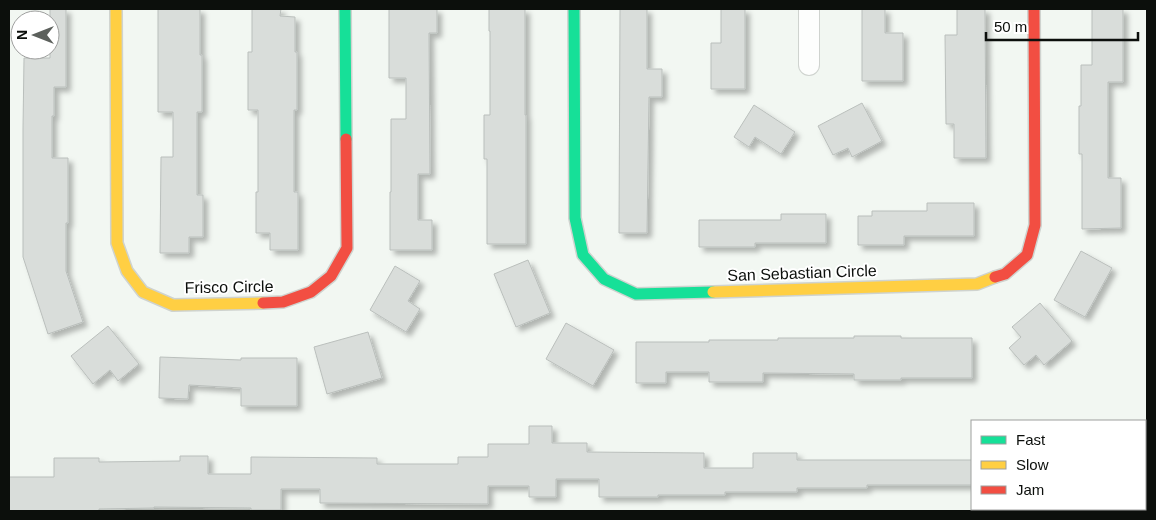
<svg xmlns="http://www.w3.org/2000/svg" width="1156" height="520" viewBox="0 0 1156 520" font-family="Helvetica,sans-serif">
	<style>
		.building { fill: #d9ddda; stroke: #babfbc; filter: url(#shadow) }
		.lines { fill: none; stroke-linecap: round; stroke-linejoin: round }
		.street-casing { stroke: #cfd3cf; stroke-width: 22 }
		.fast-casing { stroke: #cfd3cf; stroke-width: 14 }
		.slow-casing { stroke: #cfd3cf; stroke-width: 14 }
		.jam-casing { stroke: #cfd3cf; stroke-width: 14 }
		.street { stroke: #fdfefd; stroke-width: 20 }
		.fast { stroke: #16e098; stroke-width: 11 }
		.slow { stroke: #ffcf43; stroke-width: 11 }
		.jam { stroke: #f24e42; stroke-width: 11 }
		.labels { text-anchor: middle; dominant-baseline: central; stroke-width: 4; stroke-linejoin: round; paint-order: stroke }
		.street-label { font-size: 16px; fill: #0c0f0c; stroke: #fff }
	</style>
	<defs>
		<filter id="shadow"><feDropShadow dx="4.5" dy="4.5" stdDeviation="2.5" flood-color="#0004"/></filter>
	</defs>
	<rect width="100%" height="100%" fill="#f2f7f2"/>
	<path class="building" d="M 50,9 L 66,9 L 66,87 L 54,87 L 54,116 L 52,116 L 52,158 L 68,158 L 68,223 L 66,223 L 66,271 L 83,322 L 48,334 L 23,257 L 23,128 L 24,58 L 50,58 Z
		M 158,9 L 200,9 L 200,55 L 202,55 L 202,112 L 197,112 L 197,195 L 203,195 L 203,237 L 189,237 L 189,253 L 160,253 L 161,157 L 173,157 L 173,112 L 158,112 Z
		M 252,9 L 281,9 L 280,16 L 295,17 L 295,52 L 297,52 L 297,110 L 294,110 L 294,192 L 298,192 L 298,250 L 270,250 L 270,233 L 256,233 L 256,192 L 258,192 L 258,110 L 248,110 L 248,52 L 252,52 Z
		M 389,9 L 437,9 L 437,33 L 429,33 L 430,174 L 418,174 L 418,220 L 432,220 L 432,250 L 390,250 L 390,192 L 391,192 L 391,119 L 406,119 L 406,78 L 389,78 Z
		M 489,9 L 525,9 L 525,115 L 526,115 L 526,244 L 487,244 L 487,159 L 484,159 L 484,115 L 490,115 L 490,31 L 489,31 Z
		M 620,9 L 647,9 L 647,69 L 662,69 L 662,97 L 649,97 L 647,233 L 619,233 Z
		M 721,9 L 745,9 L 745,89 L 711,89 L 711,43 L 721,43 Z
		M 862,9 L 885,9 L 885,33 L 903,33 L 903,81 L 862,81 Z
		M 957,9 L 985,9 L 986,158 L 954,158 L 954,124 L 946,124 L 945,35 L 957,35 Z
		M 1092,9 L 1123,9 L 1123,82 L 1108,82 L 1108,178 L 1121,178 L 1121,228 L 1082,229 L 1082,154 L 1079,154 L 1079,106 L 1081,106 L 1081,65 L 1092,65 Z
		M 862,103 L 882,141 L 852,157 L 848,148 L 833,155 L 818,126 Z
		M 754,105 L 795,132 L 781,154 L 755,137 L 749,147 L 734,137 Z
		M 927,203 L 974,203 L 974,236 L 904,236 L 904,245 L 858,245 L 858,216 L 872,216 L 872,211 L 927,211 Z
		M 781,214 L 826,214 L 826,243 L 755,243 L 755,247 L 699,247 L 699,220 L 781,220 Z
		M 1081,251 L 1112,268 L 1085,317 L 1054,300 Z
		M 528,260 L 550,313 L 516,327 L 494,274 Z
		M 395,266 L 420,281 L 408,301 L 420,309 L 406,332 L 370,310 Z
		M 1040,303 L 1072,341 L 1044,365 L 1036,355 L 1024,365 L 1009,348 L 1021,337 L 1012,327 Z
		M 566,323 L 614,350 L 593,386 L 546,359 Z
		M 108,326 L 139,364 L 118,381 L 110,370 L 93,384 L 71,356 Z
		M 368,332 L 382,378 L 327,394 L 314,347 Z
		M 854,336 L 901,336 L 901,338 L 972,338 L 972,378 L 901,378 L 901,380 L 854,380 L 854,374 L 763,373 L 763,382 L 709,382 L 709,372 L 666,372 L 666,383 L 636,383 L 636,342 L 709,342 L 709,340 L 778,340 L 778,338 L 854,338 Z
		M 160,357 L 241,360 L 241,358 L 297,358 L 297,406 L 241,406 L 241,388 L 189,385 L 188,399 L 159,398 Z
		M 529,426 L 552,426 L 552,443 L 587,443 L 587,452 L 704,453 L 704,468 L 753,468 L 753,453 L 797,453 L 797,460 L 972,460 L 972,485 L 867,485 L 867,488 L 797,488 L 797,492 L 725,492 L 725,495 L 658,495 L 658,497 L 599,497 L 599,479 L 556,479 L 556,497 L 529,497 L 529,486 L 488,486 L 488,504 L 320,503 L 320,489 L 281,489 L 281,510 L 251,510 L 251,508 L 154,507 L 154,508 L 99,509 L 99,511 L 9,511 L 9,477 L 54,477 L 54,458 L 99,458 L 99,462 L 180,461 L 180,456 L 208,456 L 208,474 L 251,474 L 251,457 L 377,458 L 377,464 L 458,464 L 458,457 L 488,457 L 488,444 L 529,444 Z"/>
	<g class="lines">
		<defs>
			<path id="street" d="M 809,9 L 809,65"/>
			<path id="fast" d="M 345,9 L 346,139
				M 574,9 L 575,218 L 583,255 L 604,279 L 636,294 L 713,292"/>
			<path id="slow" d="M 116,9 L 117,243 L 127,271 L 143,292 L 173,305 L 263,303
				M 713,292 L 977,284 L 995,277"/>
			<path id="jam" d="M 995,277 L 1005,274 L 1027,255 L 1035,225 L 1034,9
				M 263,303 L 283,302 L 311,292 L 331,276 L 347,248 L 346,139"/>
		</defs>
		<use href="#street" class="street-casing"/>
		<use href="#fast" class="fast-casing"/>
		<use href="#slow" class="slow-casing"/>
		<use href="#jam" class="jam-casing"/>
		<use href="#street" class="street"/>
		<use href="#fast" class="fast"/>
		<use href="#slow" class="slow"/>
		<use href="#jam" class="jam"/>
	</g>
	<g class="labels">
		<g class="street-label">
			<text transform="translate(802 273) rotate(-2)">San Sebastian Circle</text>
			<text transform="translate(229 287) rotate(-1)">Frisco Circle</text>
		</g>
	</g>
	<rect width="1156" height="520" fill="none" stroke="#0c0f0c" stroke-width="20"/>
	<rect x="971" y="420" width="175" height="90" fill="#ffffff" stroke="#9e9f9e"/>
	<rect x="981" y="436" width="25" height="8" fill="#16e098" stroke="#9e9f9e"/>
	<text x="1016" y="445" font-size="15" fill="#0c0f0c">Fast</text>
	<rect x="981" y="461" width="25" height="8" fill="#ffcf43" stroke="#9e9f9e"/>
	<text x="1016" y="470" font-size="15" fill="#0c0f0c">Slow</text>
	<rect x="981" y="486" width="25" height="8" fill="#f24e42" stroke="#9e9f9e"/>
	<text x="1016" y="495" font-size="15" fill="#0c0f0c">Jam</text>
	<g transform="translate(35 35) rotate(270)"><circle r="24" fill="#ffffff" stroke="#9e9f9e"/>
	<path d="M0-4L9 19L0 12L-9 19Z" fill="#5c605c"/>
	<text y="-8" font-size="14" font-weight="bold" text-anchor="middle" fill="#0c0f0c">N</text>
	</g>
	<path d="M986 32v8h152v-8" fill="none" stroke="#0c0f0c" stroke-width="2.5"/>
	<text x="994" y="32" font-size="15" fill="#0c0f0c" stroke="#ffffff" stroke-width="4" paint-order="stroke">50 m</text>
</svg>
